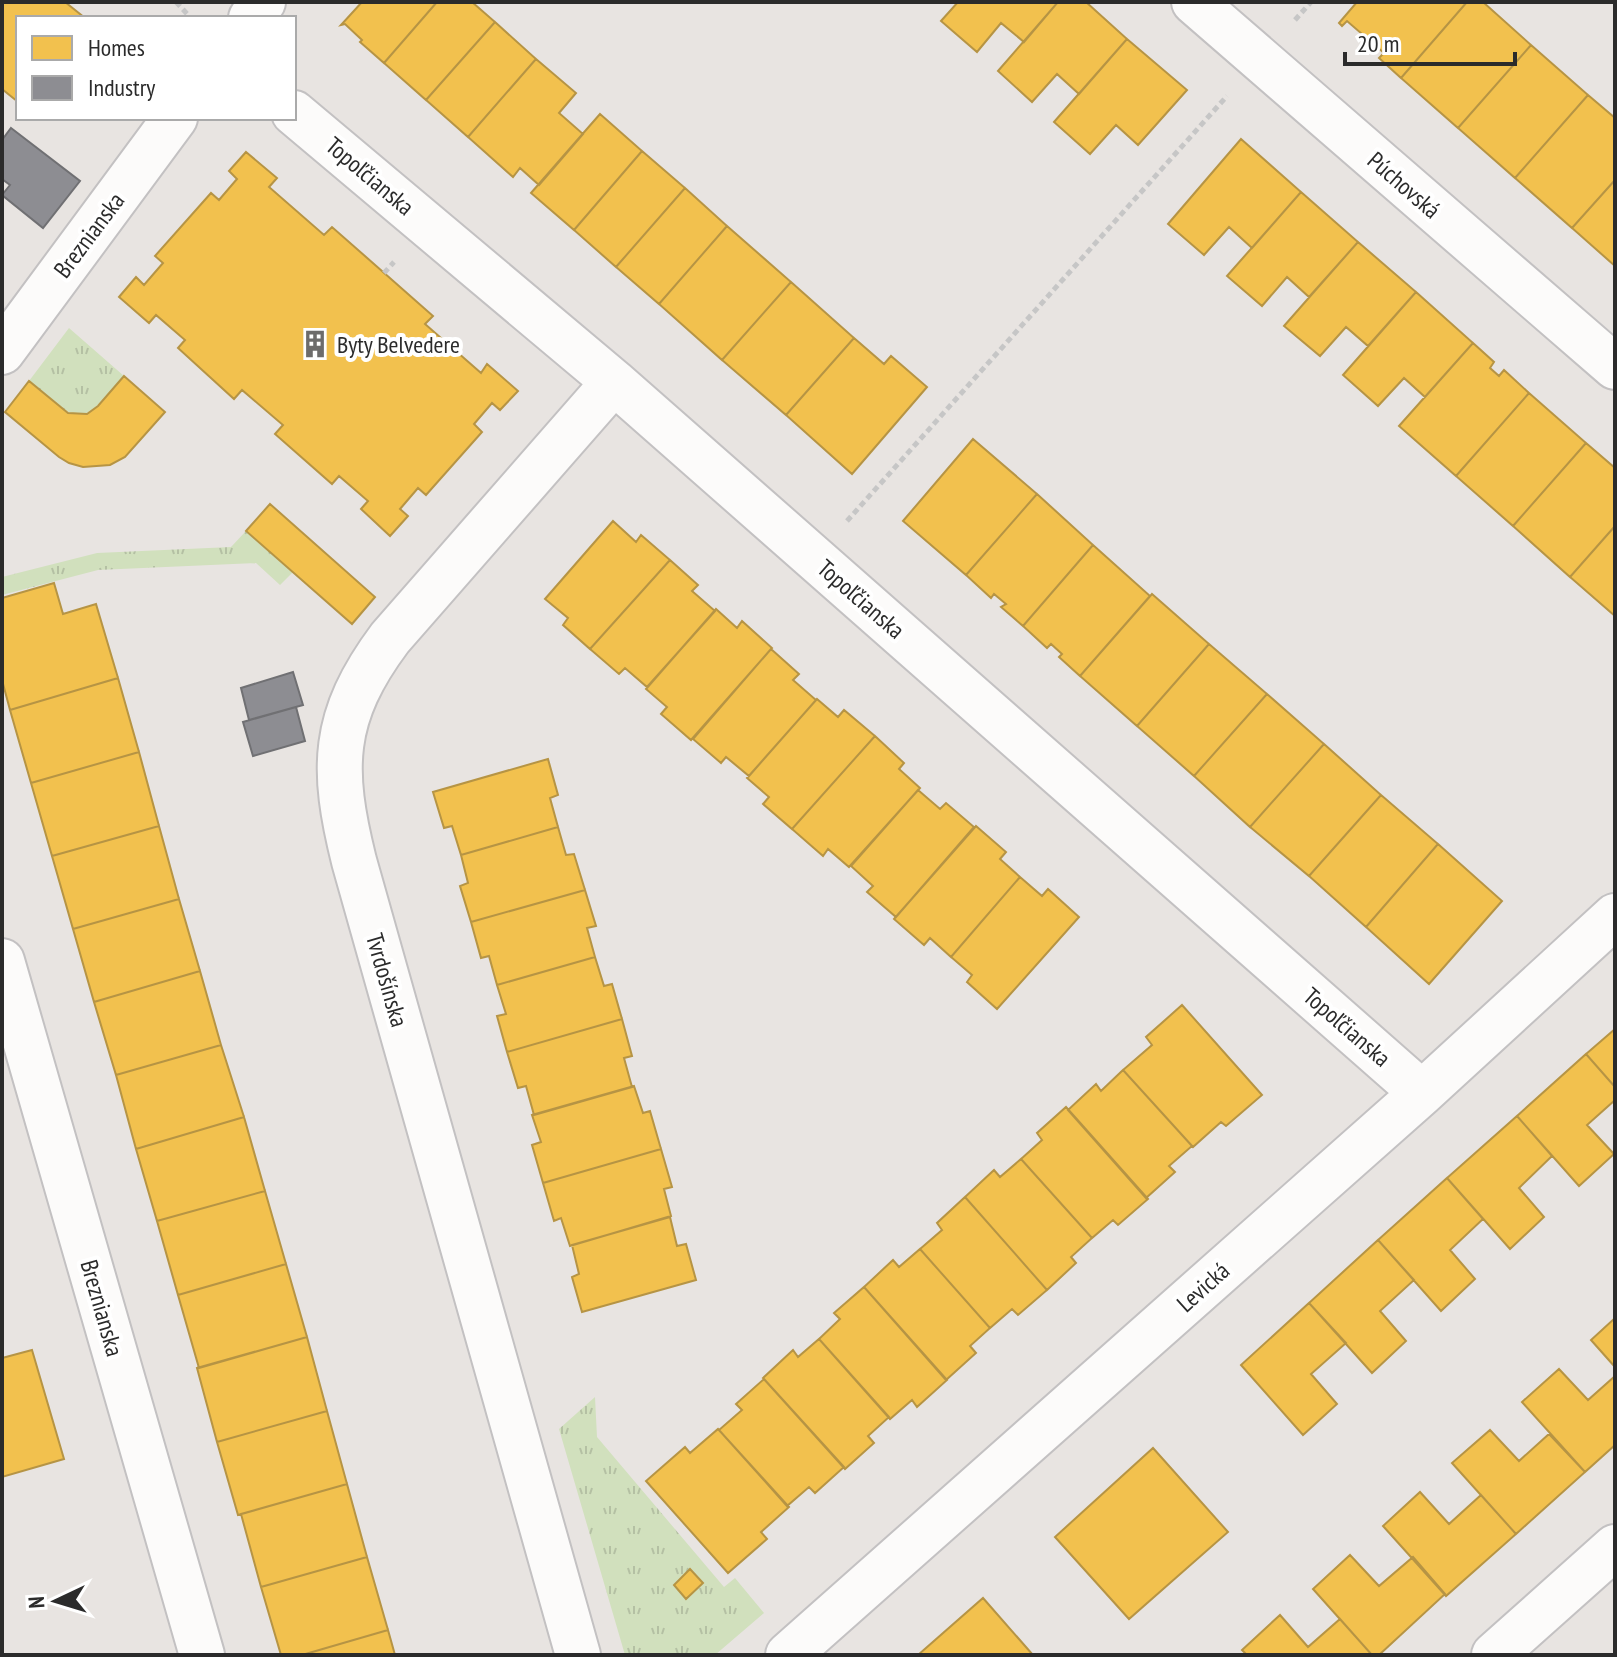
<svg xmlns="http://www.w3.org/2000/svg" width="1617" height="1657" viewBox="0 0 1617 1657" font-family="'PT Sans Narrow',sans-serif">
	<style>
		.grass { fill: url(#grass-tufts) }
		.homes { fill: #f2c14e; stroke: #b69444; stroke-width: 2 }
		.industry { fill: #8d8d92; stroke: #707073; stroke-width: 2 }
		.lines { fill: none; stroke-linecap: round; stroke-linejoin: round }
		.minor-casing { stroke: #c3c1c2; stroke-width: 48 }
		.path { stroke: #c6c6c6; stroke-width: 5; stroke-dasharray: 6 4; stroke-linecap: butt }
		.minor { stroke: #fcfbfa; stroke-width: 44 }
		.labels { text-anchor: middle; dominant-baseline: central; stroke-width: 8; stroke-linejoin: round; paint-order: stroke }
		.street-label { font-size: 24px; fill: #2b2b2b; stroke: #fff }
		.poi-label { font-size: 24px; fill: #2b2b2b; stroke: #fff; text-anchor: start }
	</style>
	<defs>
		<pattern id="grass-tufts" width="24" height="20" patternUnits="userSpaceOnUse" patternTransform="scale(2)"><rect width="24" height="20" fill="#d1e0bd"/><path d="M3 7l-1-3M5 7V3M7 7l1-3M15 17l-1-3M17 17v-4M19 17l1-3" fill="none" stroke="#b4c0a3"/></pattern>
	</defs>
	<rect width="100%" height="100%" fill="#e8e4e1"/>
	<path class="grass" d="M 69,328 L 124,376 C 79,430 80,424 29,381 Z
		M 246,531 L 293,572 L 280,585 L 256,563 L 98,570 L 2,595 L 2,577 L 97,553 L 231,547 Z
		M 595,1397 L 597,1437 L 724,1587 L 735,1578 L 764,1613 L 715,1655 L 625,1655 L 559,1429 Z"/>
	<path class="homes" d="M 2,2 L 65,2 L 85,18 L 18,18 L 18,102 L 2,89 Z
		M 362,2 L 437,2 L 384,63 L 360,42 L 362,40 L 345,24 L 341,25 Z
		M 437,2 L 472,2 L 495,22 L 426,100 L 384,63 Z
		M 958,2 L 1058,2 L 1024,42 L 1001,23 L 977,52 L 941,21 Z
		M 1058,2 L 1086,2 L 1127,39 L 1079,94 L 1057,74 L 1032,102 L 998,71 Z
		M 1357,2 L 1467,2 L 1401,78 L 1379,58 L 1384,53 L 1347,21 L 1342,26 L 1339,23 Z
		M 1467,2 L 1483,2 L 1531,45 L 1458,128 L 1401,78 Z
		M 495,22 L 536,59 L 468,137 L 426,100 Z
		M 1127,39 L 1187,90 L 1138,145 L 1116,125 L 1090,154 L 1054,122 Z
		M 1531,45 L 1588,95 L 1515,178 L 1458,128 Z
		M 536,59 L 576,93 L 559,113 L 583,134 L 539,185 L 520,168 L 513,177 L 468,137 Z
		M 1588,95 L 1615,118 L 1615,180 L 1572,228 L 1515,178 Z
		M 600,114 L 642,151 L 574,230 L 531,193 Z
		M 1241,139 L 1301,192 L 1252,248 L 1229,227 L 1204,255 L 1168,224 Z
		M 642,151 L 685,188 L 616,267 L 574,230 Z
		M 246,152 L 277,178 L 269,187 L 324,235 L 332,227 L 433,316 L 425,324 L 481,373 L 487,364 L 518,391 L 500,410 L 492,403 L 474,424 L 482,432 L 426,495 L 418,488 L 400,509 L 408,516 L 390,536 L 361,509 L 368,501 L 339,476 L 332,484 L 275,434 L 283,425 L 242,390 L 234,399 L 178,348 L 185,340 L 156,315 L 149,323 L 119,297 L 136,277 L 144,285 L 163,263 L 155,256 L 211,193 L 219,200 L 237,179 L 229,171 Z
		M 1615,180 L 1615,266 L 1572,228 Z
		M 685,188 L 727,226 L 659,304 L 616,267 Z
		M 1301,192 L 1358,242 L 1309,297 L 1287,277 L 1262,306 L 1227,276 Z
		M 727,226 L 791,282 L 722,360 L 659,304 Z
		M 1358,242 L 1416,292 L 1368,346 L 1346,327 L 1320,356 L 1284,326 Z
		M 791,282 L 854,338 L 786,415 L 722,360 Z
		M 1416,292 L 1473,343 L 1425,397 L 1404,378 L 1378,406 L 1343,375 Z
		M 854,338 L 884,364 L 891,356 L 927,387 L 852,474 L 786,415 Z
		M 1473,343 L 1494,362 L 1490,368 L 1499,376 L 1504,370 L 1529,393 L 1456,476 L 1399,426 Z
		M 124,376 L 165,412 L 125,457 L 110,465 L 83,467 L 69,463 L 59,457 L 5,412 L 29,381 L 68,413 L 87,414 L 98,406 Z
		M 1529,393 L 1586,443 L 1513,526 L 1456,476 Z
		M 973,439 L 1037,494 L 966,575 L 903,521 Z
		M 1586,443 L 1615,468 L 1615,526 L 1570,577 L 1513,526 Z
		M 1037,494 L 1093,545 L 1023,626 L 1001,607 L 1006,604 L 994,594 L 991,598 L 966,575 Z
		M 270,504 L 375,597 L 352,624 L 246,531 Z
		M 613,521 L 636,542 L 641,535 L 670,560 L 590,649 L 563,625 L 568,618 L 545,599 Z
		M 1615,526 L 1615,616 L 1570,577 Z
		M 1093,545 L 1150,596 L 1080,676 L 1059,657 L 1062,654 L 1051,644 L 1047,648 L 1023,626 Z
		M 670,560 L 698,585 L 692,591 L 715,611 L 647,687 L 625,668 L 619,674 L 590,649 Z
		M 54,583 L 63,614 L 96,604 L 118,678 L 10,710 L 2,680 L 2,598 Z
		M 1152,594 L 1209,644 L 1137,726 L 1080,676 Z
		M 716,609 L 737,628 L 742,621 L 772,648 L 691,740 L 661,714 L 667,707 L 646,689 Z
		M 1209,644 L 1267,694 L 1194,776 L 1137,726 Z
		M 771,649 L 799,674 L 793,680 L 816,700 L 749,776 L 726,757 L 721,763 L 693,739 Z
		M 118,678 L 139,752 L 31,783 L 10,710 Z
		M 1267,694 L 1324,744 L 1250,827 L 1194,776 Z
		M 817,699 L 838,717 L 844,710 L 875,736 L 792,829 L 763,804 L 769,797 L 747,778 Z
		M 875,736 L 904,763 L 899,769 L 920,788 L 849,867 L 828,849 L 823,856 L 792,829 Z
		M 1324,744 L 1381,795 L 1309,876 L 1250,827 Z
		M 139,752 L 159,826 L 52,856 L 31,783 Z
		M 548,759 L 558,795 L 550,798 L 558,827 L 461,855 L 452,826 L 444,828 L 433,792 Z
		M 918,790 L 940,809 L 946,803 L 974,827 L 896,917 L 867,892 L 873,886 L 851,866 Z
		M 1381,795 L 1438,844 L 1366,927 L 1309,876 Z
		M 159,826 L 179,899 L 73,929 L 52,856 Z
		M 976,826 L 1006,852 L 1000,859 L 1020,877 L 951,957 L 930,938 L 924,945 L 894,919 Z
		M 558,827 L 566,855 L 574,854 L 585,890 L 471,922 L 460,886 L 468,883 L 461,855 Z
		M 1438,844 L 1502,901 L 1429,984 L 1366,927 Z
		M 1020,877 L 1042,896 L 1048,889 L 1079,917 L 997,1009 L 967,982 L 972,975 L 951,957 Z
		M 585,890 L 596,926 L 587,928 L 595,957 L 497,985 L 489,956 L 481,958 L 471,922 Z
		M 179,899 L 200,971 L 94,1002 L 73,929 Z
		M 595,957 L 604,986 L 612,984 L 622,1019 L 507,1052 L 497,1016 L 506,1014 L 497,985 Z
		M 200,971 L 221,1045 L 116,1075 L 94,1002 Z
		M 1182,1005 L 1262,1095 L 1226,1126 L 1221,1122 L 1193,1147 L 1123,1070 L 1152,1045 L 1146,1037 Z
		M 622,1019 L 632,1056 L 624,1058 L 632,1087 L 534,1115 L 526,1086 L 518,1088 L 507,1052 Z
		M 1615,1029 L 1615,1087 L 1586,1054 Z
		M 221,1045 L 244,1117 L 136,1149 L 116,1075 Z
		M 1586,1054 L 1615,1087 L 1615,1100 L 1587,1125 L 1614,1154 L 1579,1186 L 1517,1116 Z
		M 1123,1070 L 1192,1146 L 1169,1166 L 1175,1172 L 1146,1198 L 1068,1110 L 1096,1084 L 1101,1091 Z
		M 634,1086 L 643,1113 L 650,1111 L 661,1149 L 543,1183 L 532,1145 L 541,1142 L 532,1115 Z
		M 1066,1107 L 1148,1199 L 1118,1225 L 1113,1220 L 1092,1238 L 1021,1159 L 1042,1140 L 1037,1133 Z
		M 1517,1116 L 1552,1156 L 1519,1188 L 1544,1217 L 1510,1249 L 1447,1178 Z
		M 244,1117 L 265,1191 L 157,1221 L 136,1149 Z
		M 661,1149 L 672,1187 L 664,1189 L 671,1216 L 570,1246 L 561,1218 L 554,1221 L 543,1183 Z
		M 1021,1159 L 1092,1238 L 1071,1257 L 1076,1263 L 1047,1290 L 965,1197 L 994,1170 L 1000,1177 Z
		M 1447,1178 L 1483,1219 L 1450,1250 L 1475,1279 L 1441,1311 L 1378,1240 Z
		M 265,1191 L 286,1264 L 178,1295 L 157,1221 Z
		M 965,1197 L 1047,1290 L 1018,1315 L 1012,1309 L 990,1328 L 920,1249 L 942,1230 L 937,1223 Z
		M 670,1217 L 677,1246 L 686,1244 L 696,1280 L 582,1312 L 572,1277 L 579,1274 L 572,1245 Z
		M 1378,1240 L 1414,1280 L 1380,1311 L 1406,1341 L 1372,1373 L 1309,1303 Z
		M 920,1249 L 990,1328 L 970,1346 L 976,1353 L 946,1380 L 864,1287 L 893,1260 L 899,1267 Z
		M 286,1264 L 307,1337 L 199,1368 L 178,1295 Z
		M 864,1287 L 947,1380 L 917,1407 L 912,1400 L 890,1419 L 819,1339 L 840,1319 L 834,1313 Z
		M 1309,1303 L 1346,1343 L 1311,1374 L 1337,1404 L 1303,1435 L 1241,1365 Z
		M 1615,1318 L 1615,1367 L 1591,1340 Z
		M 307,1337 L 327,1411 L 217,1442 L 197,1368 Z
		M 819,1339 L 889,1417 L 868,1436 L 874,1443 L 845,1469 L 763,1378 L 793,1350 L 798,1357 Z
		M 32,1350 L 64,1459 L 2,1477 L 2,1358 Z
		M 1559,1369 L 1588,1400 L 1615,1376 L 1615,1445 L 1585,1472 L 1522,1402 Z
		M 764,1379 L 844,1467 L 815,1493 L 809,1487 L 787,1506 L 719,1430 L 742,1410 L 736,1404 Z
		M 327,1411 L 347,1484 L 238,1515 L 217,1442 Z
		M 718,1429 L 789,1507 L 761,1532 L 767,1539 L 728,1573 L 646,1481 L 685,1447 L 690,1453 Z
		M 1490,1430 L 1519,1461 L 1549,1434 L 1585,1472 L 1516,1534 L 1452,1463 Z
		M 1153,1448 L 1228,1532 L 1129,1619 L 1055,1537 Z
		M 347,1484 L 367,1557 L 261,1587 L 241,1514 Z
		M 1420,1492 L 1449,1524 L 1481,1495 L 1516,1534 L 1446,1596 L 1383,1526 Z
		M 1350,1555 L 1379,1586 L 1413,1557 L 1445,1594 L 1379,1655 L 1372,1655 L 1313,1589 Z
		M 367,1557 L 388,1630 L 302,1655 L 281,1655 L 261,1587 Z
		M 690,1569 L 703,1583 L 686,1599 L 674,1585 Z
		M 983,1598 L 1033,1655 L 918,1655 Z
		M 1280,1615 L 1308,1647 L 1340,1619 L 1372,1655 L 1247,1655 L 1242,1650 Z
		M 388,1630 L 395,1655 L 302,1655 Z"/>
	<path class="industry" d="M 11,128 L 80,181 L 43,228 L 2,195 L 10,185 L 2,179 L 2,140 Z
		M 293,672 L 303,705 L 249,720 L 241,688 Z
		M 296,707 L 305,741 L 253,756 L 243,722 Z"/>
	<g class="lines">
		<defs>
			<path id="minor" d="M 1194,2 L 1615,367
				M 251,18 L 263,2
				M 294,113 L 614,382 L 1422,1093
				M 2,352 L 175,118
				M 2,961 L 202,1655
				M 578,1655 L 354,861 C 331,769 331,717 390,638 L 614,382
				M 788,1655 L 1422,1093 L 1615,916
				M 1494,1655 L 1615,1547"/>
		</defs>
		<use href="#minor" class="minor-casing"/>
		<path class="path" d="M 176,2 L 191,18
			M 1295,20 L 1311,2
			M 384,273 L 394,262
			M 847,521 L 1227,96"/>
		<use href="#minor" class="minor"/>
	</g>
	<defs>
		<symbol id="building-bare" viewBox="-9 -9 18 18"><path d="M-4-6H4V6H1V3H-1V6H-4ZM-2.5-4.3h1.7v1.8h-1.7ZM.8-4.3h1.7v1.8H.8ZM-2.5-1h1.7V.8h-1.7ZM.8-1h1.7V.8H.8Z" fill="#6d6c6b" stroke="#fff" stroke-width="2.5" paint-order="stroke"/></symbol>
	</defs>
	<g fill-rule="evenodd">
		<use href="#building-bare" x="295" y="324" width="40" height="40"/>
	</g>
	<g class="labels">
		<g class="street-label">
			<text transform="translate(370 176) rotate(40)">Topoľčianska</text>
			<text transform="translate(1404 185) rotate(41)">Púchovská</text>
			<text transform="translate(89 235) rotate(-53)">Breznianska</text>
			<text transform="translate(861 599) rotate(41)">Topoľčianska</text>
			<text transform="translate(387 980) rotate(74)">Tvrdošínska</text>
			<text transform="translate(1347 1027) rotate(41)">Topoľčianska</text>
			<text transform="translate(1203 1287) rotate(-42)">Levická</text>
			<text transform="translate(102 1308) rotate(74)">Breznianska</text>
		</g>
		<g class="poi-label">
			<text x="337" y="344">Byty Belvedere</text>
		</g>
	</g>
	<rect width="1617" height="1657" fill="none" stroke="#2b2b2b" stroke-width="8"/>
	<rect x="16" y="16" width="280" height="104" fill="#ffffff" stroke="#aaaaaa" stroke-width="2"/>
	<rect x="32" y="36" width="40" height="24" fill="#f2c14e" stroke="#aaaaaa" stroke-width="2"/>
	<text x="88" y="56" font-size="24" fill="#2b2b2b">Homes</text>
	<rect x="32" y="76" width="40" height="24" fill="#8d8d92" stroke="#aaaaaa" stroke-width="2"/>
	<text x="88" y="96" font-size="24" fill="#2b2b2b">Industry</text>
	<g transform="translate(56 1601) rotate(266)" stroke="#ffffff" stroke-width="6" paint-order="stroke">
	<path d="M0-6L14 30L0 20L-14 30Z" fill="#2b2b2b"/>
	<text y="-12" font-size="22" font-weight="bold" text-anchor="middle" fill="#2b2b2b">N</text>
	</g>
	<path d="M1345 52v12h170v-12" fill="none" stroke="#2b2b2b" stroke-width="4"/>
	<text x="1357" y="52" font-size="24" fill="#2b2b2b" stroke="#ffffff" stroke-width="6" paint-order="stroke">20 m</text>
</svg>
